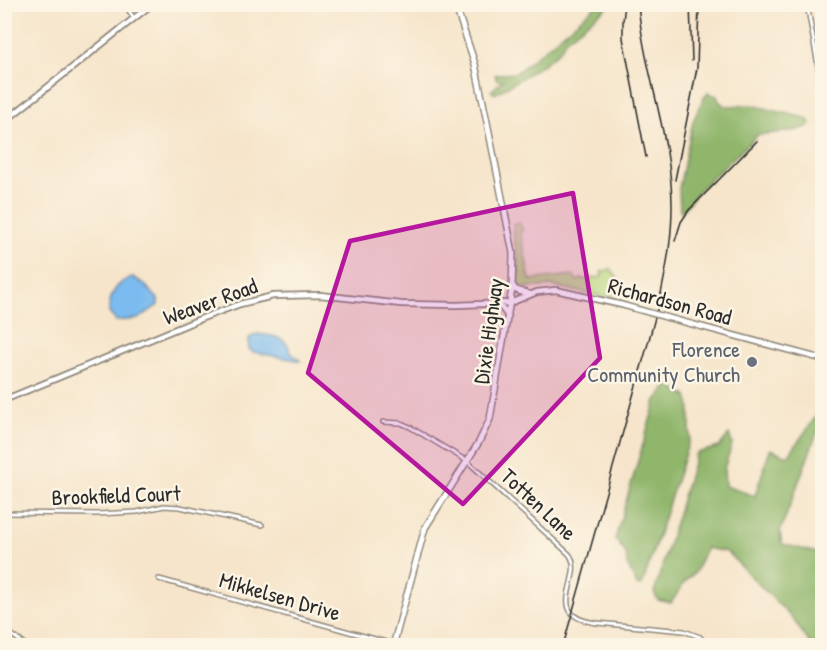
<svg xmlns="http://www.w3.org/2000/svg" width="827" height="650" viewBox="0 0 827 650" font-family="'Patrick Hand',sans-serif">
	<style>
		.green { fill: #b6d57c; stroke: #708054; stroke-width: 1.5 }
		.forest { fill: #90b66c; stroke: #5e704c; stroke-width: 1.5 }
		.water { fill: #7bbbef; stroke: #53738d; stroke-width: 1.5 }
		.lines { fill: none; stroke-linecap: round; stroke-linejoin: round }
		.street-casing { stroke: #90887b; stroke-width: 6 }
		.secondary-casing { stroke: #90887b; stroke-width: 8 }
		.primary-casing { stroke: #90887b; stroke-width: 8 }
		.street { stroke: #fff; stroke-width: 3 }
		.secondary { stroke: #fff; stroke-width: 4.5 }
		.primary { stroke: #fff; stroke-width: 5 }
		.rail { stroke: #2b2b2b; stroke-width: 1.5 }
		.secondary-bridge-casing { stroke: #90887b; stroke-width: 8; stroke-linecap: butt }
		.secondary-bridge { stroke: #fff; stroke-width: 4.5 }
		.marked { fill: #b5179e; fill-opacity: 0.2; stroke: #b5179e; stroke-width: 4.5; stroke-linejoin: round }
		.worship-dot { fill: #6b7280; stroke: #fcf5e5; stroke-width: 2 }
		.labels { text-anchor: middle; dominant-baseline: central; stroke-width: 5; stroke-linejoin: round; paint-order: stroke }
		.street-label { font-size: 22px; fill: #2b2b2b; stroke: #fcf5e5 }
		.worship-label { font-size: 22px; fill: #5b616d; stroke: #fcf5e5; text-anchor: end }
	</style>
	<rect width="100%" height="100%" fill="#fcf5e5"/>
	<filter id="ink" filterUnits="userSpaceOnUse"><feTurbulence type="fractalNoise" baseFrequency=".0167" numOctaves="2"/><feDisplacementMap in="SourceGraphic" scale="12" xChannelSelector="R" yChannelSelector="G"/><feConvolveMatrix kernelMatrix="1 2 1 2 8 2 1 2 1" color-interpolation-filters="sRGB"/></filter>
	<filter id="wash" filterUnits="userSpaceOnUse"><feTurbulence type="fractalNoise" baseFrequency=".008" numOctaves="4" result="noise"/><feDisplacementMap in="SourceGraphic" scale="24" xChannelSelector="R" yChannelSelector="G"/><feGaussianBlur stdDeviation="1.35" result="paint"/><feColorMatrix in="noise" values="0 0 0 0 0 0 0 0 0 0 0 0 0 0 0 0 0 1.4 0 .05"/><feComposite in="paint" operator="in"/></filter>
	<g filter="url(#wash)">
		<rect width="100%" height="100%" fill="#f6e5cb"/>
		<path class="green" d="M 519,222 L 523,230 L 520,231 L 530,280 L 573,275 L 576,280 L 602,277 L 601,272 L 611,269 L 626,290 L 626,293 L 604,297 L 552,286 L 521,288 L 518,285 L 518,265 L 513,230 L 514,223 Z"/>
		<path class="forest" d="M 597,5 L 610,5 L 565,40 C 562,58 511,83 495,94 L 491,91 L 503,80 L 497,80 L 495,75 L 498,74 L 516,73 Z
			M 708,93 L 717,96 L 719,101 L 725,106 L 752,105 L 805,118 L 810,122 L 810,126 L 794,131 L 758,135 L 699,190 L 682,212 L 680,210 L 679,188 L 693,121 L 704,98 Z
			M 668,386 L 687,396 L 690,407 L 690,438 L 642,586 L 637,585 L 627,564 L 626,553 L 615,539 L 656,400 Z
			M 822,400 L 822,419 L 780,532 L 782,544 L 822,554 L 822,645 L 811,645 L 793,619 L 727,552 L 706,548 L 696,571 L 684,583 L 671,603 L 658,600 L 654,593 L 696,453 L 719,447 L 729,434 L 732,444 L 724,469 L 725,486 L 755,496 L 770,449 L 788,456 L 815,418 Z"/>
		<path class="water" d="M 133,277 L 144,284 L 158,299 L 158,305 L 138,319 L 116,321 L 109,313 C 109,296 116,282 133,277 Z
			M 257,334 C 269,335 289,337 290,352 L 301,361 L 253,352 L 249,349 L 249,338 Z"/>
	</g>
	<g filter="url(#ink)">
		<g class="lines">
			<defs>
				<path id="street" d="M 124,4 L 134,18
					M 807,4 L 822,88
					M 383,422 L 401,423 L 410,427 L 467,461 L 569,554 C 587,576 540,616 597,623 L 684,631 L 700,637 L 708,646
					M 4,513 L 97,514 L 137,512 L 164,506 L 180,507 L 262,525
					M 159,579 L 393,644
					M 4,629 L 27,646"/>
				<path id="secondary" d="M 4,122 L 152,4
					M 669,318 L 822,359
					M 4,400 L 200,319 L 240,304 L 273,296 L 320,295 L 401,304 L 456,305 L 510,303 L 537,292 L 556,290 L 622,305"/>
				<path id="primary" d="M 512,285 L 516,290 L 529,294
					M 493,304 L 502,308 L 508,316
					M 393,646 L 425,528 L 479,442 L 490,419 L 512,289 L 513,253 L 486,117 L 475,64 L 455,4"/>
			</defs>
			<use href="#street" class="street-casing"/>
			<use href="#secondary" class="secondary-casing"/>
			<use href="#primary" class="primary-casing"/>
			<use href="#street" class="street"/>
			<use href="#secondary" class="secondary"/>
			<use href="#primary" class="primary"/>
			<path class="rail" d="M 625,4 L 623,21 L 623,38 L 646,157
				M 690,4 L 692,61
				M 675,180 L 697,68 L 699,4
				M 675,241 L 681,222 L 689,210 L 757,141
				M 563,646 C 586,562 610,479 633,396 C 650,335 671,274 672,210 C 673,140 644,74 638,4"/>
			<defs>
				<path id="secondary-bridge" d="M 622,305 L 669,318"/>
			</defs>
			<use href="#secondary-bridge" class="secondary-bridge-casing"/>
			<use href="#secondary-bridge" class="secondary-bridge"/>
		</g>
	</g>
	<path class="marked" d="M 573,193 L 600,358 L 463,504 L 308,373 L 350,241 Z"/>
	<circle class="worship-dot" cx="752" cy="362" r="6"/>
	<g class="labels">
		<g class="street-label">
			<text transform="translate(210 301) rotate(-20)">Weaver Road</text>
			<text transform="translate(670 301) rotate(15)">Richardson Road</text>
			<text transform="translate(488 331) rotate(-82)">Dixie Highway</text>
			<text transform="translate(116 495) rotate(-2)">Brookfield Court</text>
			<text transform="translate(539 504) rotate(43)">Totten Lane</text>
			<text transform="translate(280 596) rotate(16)">Mikkelsen Drive</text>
		</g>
		<g class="worship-label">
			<text x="740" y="349">Florence<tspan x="740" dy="25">Community Church</tspan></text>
		</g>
	</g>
	<rect width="827" height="650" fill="none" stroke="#fcf5e5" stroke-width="24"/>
</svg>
